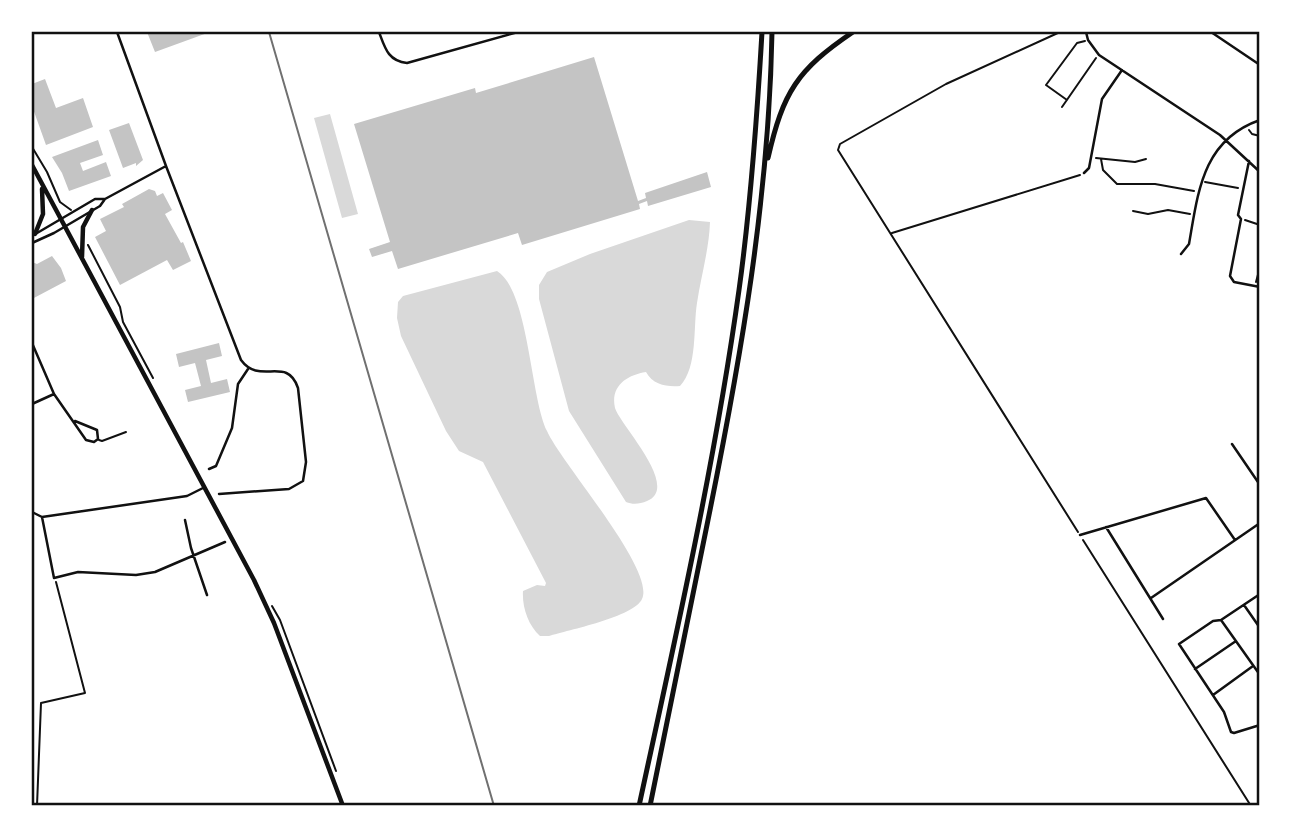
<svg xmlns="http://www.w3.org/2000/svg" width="1291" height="837" viewBox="0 0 1291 837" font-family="Poppins,sans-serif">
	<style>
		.water { fill: #d9d9d9 }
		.building { fill: #c4c4c4 }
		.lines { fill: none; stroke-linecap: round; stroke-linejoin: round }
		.path { stroke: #111; stroke-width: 2 }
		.service { stroke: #111; stroke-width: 2 }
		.minor { stroke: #111; stroke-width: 2.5 }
		.primary { stroke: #111; stroke-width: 4.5 }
		.motorway { stroke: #111; stroke-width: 5 }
		.rail { stroke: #707070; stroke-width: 2 }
		.neatline { fill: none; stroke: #111; stroke-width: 2.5 }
	</style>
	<rect width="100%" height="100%" fill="#fff"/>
	<path class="water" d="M 330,114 L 358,214 L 342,218 L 314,118 Z
		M 689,220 L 710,222 C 709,250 701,276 697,303 C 693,327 698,367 680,386 C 667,387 653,385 646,372 C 627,375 610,386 615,408 C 620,425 681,487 647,501 C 640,504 633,505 626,502 L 569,411 L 539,299 L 539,285 L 547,272 L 590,254 Z
		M 497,271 C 529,291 530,395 547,431 C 561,463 656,570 642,599 C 634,617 568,630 549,636 L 540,636 C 528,625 522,607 523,591 L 537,585 L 545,586 L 546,583 L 483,462 L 459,451 L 446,431 L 401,336 L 397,318 L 398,302 L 403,296 Z"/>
	<path class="building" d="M 147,32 L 210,32 L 155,52 Z
		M 594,57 L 638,201 L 646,198 L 645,193 L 707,172 L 711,187 L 648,206 L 647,201 L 639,204 L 640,209 L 522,245 L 518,233 L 398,269 L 392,251 L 372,257 L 369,249 L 390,242 L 354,124 L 475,88 L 476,93 Z
		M 45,79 L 56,108 L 83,98 L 93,127 L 46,145 L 32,106 L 32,84 Z
		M 129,123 L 143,160 L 136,166 L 136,163 L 123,168 L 109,130 Z
		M 98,140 L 103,155 L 80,163 L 83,171 L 106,162 L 111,176 L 69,191 L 62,173 L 52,157 Z
		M 149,189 L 155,191 L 157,196 L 163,193 L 172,210 L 165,214 L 181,243 L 183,242 L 191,261 L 173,270 L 167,260 L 120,285 L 95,237 L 106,231 L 100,219 L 124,207 L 122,204 Z
		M 52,256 L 61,268 L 66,281 L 32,299 L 32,262 L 37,264 Z
		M 219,343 L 222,356 L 206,360 L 211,383 L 227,379 L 230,392 L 188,402 L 185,390 L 201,386 L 195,363 L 179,367 L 176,354 Z"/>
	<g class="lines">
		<path class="path" d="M 1060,32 L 946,84 L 840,144 L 838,150 L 1078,532
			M 1067,100 L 1046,85 L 1077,43 L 1085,41
			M 1062,107 L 1096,58
			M 1249,130 L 1252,134 L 1260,136
			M 32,147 L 47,172 L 60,202 L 71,210
			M 1096,158 L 1135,162 L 1146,159
			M 1101,159 L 1103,170 L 1117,184 L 1155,184 L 1194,191
			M 1205,182 L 1238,188
			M 1133,211 L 1148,214 L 1168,210 L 1190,214
			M 1245,220 L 1260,225
			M 892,233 L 1080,175
			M 88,245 L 120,307 L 123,322 L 153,378
			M 1256,282 L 1260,267
			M 1083,540 L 1251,806
			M 272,606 L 280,620 L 336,771
			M 37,806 L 41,703 L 85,693 L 56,582"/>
		<path class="service" d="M 99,440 L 102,441 L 126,432"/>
		<path class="minor" d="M 379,32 C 385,48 388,61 407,63 L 518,32
			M 1086,32 L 1088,40 L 1099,55 L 1220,135 L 1260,172
			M 1211,32 L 1260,65
			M 1249,161 L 1238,215 L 1241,219 L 1230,276 L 1234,282 L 1260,287
			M 166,166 L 241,360 C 260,386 287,355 298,388 L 306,462 L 303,481 L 289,489 L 219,494
			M 1084,173 L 1089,168 L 1102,99 L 1122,70
			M 32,236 L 95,199 L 105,199
			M 32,243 L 54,233 L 100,206 L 105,199 L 166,166 L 117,32
			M 1181,254 L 1189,244 C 1198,193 1202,140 1260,120
			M 32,343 L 54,394 L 32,404
			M 54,394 L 86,440 L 94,442 L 98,439 L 97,430 L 75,421
			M 1232,444 L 1260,485
			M 209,469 L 216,466 L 232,428 L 238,384 L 248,369
			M 32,512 L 42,517 L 187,496 L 203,488
			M 42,517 L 54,578 L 78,572 L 136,575 L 155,572 L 225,542
			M 185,520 L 191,548 L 207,595
			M 1106,527 L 1163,619
			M 1080,535 L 1206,498 L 1235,540
			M 1260,594 L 1221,620 L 1213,621 L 1179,644 L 1224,712 L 1231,732 L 1234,733 L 1260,725
			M 1151,598 L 1260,523
			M 1244,605 L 1260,628
			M 1221,620 L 1260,675
			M 1195,669 L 1236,641
			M 1213,695 L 1253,666"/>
		<path class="primary" d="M 32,165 L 254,580 L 274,623 L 343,806
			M 35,234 L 43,214 L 42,189
			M 82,257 L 83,227 L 92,210"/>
		<path class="motorway" d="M 768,158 C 783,92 797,70 853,32
			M 639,806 C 676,635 715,463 739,290 C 751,204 757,118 762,32
			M 650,806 C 670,710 689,615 708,520 C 741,357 769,198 772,32"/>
		<path class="rail" d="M 269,32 L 494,806"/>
	</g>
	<rect width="1291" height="837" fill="none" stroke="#ffffff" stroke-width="66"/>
	<rect x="33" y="33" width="1225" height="771" class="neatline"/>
</svg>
